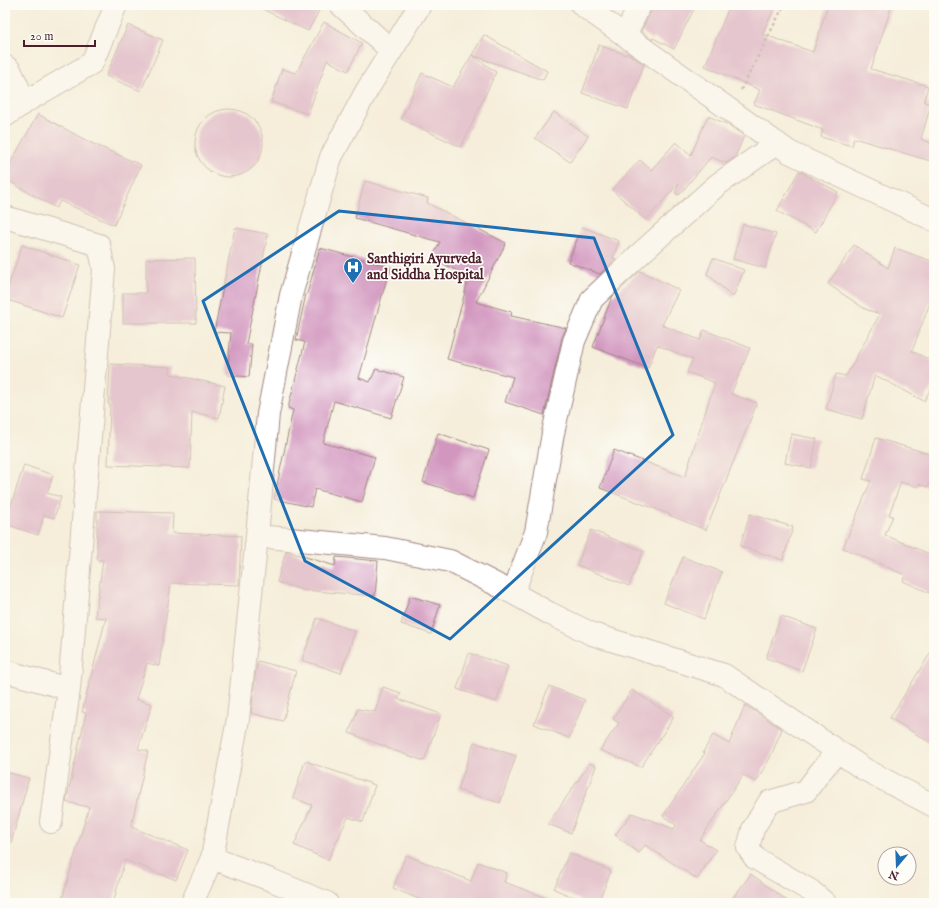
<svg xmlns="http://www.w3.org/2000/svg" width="939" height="908" viewBox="0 0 939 908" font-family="'IM FELL English',serif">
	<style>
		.building { fill: #d296bf }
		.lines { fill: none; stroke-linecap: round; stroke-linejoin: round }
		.minor-casing { stroke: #a08683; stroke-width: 24 }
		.path { stroke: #a08683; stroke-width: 2.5; stroke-dasharray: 3 3; stroke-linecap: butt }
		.minor { stroke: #fff; stroke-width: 22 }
		.marked { fill: none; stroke: #1f6fb2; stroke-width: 3; stroke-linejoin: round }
		.labels { text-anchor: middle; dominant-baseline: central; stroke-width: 3.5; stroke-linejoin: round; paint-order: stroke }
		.poi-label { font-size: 14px; font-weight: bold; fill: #4a1f2b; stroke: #fdfcf7; text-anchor: start }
	</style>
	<rect width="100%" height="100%" fill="#fdfcf7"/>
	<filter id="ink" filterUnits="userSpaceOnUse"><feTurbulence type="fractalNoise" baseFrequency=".025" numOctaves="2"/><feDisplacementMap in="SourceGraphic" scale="8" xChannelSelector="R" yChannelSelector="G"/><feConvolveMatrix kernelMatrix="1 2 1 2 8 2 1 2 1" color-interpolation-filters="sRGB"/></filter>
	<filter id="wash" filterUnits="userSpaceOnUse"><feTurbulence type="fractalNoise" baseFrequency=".012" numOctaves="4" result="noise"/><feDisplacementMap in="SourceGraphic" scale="16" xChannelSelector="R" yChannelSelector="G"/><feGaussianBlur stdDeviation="0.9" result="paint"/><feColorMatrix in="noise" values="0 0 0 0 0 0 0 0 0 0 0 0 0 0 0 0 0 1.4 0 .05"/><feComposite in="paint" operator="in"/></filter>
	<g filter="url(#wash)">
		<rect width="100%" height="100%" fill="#f5eedb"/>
		<g id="blocks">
			<path class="building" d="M 254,5 L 322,5 L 308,31 Z
				M 652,5 L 696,5 L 674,49 L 653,38 L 652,40 L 641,31 L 651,11 Z
				M 730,5 L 776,5 L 762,34 L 813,52 L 828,5 L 892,5 L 871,69 L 928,86 L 924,102 L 931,104 L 921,139 L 934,144 L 934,162 L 854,138 L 852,146 L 821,137 L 823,130 L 754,104 L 760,90 L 705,66 Z
				M 324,22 L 362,43 L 348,71 L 327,60 L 308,114 L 271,102 L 282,69 L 296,73 Z
				M 128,25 L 163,40 L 141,91 L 106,76 Z
				M 484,35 L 547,71 L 543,80 L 472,55 Z
				M 599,45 L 626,55 L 627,53 L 644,64 L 628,109 L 582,93 Z
				M 472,55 L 496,72 L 461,147 L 401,119 L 422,73 L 453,87 Z
				M195 143a34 34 0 1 1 68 0a34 34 0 1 1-68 0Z
				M 554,112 L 588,136 L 570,162 L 535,138 Z
				M 38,114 L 89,142 L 141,165 L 114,225 L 60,201 L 56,208 L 5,179 L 5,173 Z
				M 708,116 L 729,125 L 744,136 L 735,157 L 726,163 L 711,157 L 679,195 L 675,193 L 679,183 L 646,220 L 612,190 L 640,160 L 651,170 L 676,142 L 691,155 Z
				M 799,171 L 838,192 L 816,232 L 777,211 Z
				M 365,181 L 428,198 L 427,203 L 506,243 L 476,302 L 512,312 L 511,316 L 566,328 L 562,338 L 544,415 L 505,402 L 513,377 L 447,359 L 469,277 L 432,258 L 440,242 L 355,218 Z
				M 743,224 L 776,234 L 765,268 L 733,259 Z
				M 582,227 L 619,241 L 613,258 L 616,259 L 600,274 L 568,262 Z
				M 235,228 L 268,234 L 246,344 L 252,344 L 249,377 L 227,375 L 231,333 L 214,332 Z
				M 22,245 L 80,265 L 62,318 L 5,299 L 5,296 Z
				M 854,245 L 888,268 L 895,248 L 934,262 L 934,292 L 912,351 L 934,362 L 934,383 L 924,401 L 875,375 L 862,419 L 826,409 L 836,374 L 846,376 L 880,314 L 865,309 L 828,284 Z
				M 320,248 L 390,267 L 359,378 L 370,382 L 376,369 L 404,377 L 391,418 L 334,401 L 323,443 L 375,457 L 362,502 L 315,489 L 311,507 L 274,499 L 293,410 L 288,408 L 305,342 L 296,340 L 306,294 L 307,294 Z
				M 195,258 L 196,323 L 123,323 L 123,293 L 146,293 L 146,259 Z
				M 713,258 L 744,270 L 733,297 L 707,274 Z
				M 640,271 L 679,290 L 662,325 L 700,340 L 704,330 L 750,348 L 731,394 L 757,403 L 706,530 L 669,515 L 669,514 L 600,488 L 614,450 L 685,477 L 702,422 L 715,383 L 687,372 L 693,359 L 657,345 L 648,368 L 593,347 L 612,297 Z
				M 110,364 L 170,367 L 170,374 L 225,386 L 219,418 L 192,412 L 190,468 L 108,465 L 110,404 L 108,404 Z
				M 438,433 L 489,450 L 473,498 L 423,482 Z
				M 791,434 L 817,439 L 811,468 L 785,463 Z
				M 876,438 L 930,454 L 929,459 L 934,460 L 934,484 L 929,483 L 928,487 L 919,484 L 918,487 L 901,482 L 889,515 L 893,516 L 885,535 L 934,556 L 934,595 L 903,581 L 905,575 L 843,548 L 871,481 L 863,479 Z
				M 24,465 L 53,475 L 47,493 L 61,497 L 54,518 L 44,515 L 38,535 L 5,524 Z
				M 97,511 L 173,513 L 172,533 L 241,536 L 239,585 L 171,583 L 159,666 L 147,663 L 136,699 L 152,704 L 138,749 L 148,751 L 131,827 L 188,850 L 176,880 L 125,860 L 113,903 L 61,903 L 89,807 L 66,802 L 86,713 L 82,712 L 106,618 L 95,617 L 103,560 L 97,560 Z
				M 750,514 L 793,527 L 783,560 L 740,546 Z
				M 591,530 L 643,551 L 629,586 L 577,565 Z
				M 286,551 L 335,566 L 336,557 L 378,561 L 375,596 L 303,590 L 277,582 Z
				M 683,557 L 722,572 L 704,619 L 664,603 Z
				M 410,596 L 440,605 L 431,634 L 401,624 Z
				M 781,616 L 817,629 L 802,671 L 766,658 Z
				M 317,618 L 355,631 L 341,673 L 302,660 Z
				M 934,647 L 934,745 L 890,718 Z
				M 469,653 L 508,666 L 496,702 L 457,689 Z
				M 258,661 L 296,671 L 283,721 L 251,713 L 256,670 Z
				M 549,686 L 585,700 L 569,738 L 534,724 Z
				M 383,687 L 401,693 L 398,699 L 441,714 L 424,761 L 387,748 L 387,747 L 349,733 L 358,709 L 375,712 Z
				M 632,690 L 674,717 L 641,767 L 600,750 L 619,723 L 613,719 Z
				M 745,705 L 782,729 L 770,758 L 756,782 L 743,775 L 700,840 L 716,850 L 697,879 L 645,845 L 639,853 L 615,835 L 632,813 L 674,829 L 676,825 L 663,816 L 705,753 L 703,752 L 713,735 L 729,744 Z
				M 474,742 L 516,756 L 500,803 L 458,790 Z
				M 305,761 L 375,785 L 363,822 L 348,817 L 328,860 L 294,845 L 312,805 L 293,798 Z
				M 590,763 L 596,766 L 571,833 L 548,824 Z
				M 5,772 L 29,778 L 11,843 L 5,842 Z
				M 569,853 L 611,871 L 598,903 L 588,903 L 554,889 Z
				M 406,855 L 471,881 L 478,862 L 507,873 L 504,882 L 555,901 L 555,903 L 428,903 L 393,888 Z
				M 751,874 L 790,903 L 729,903 Z"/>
		</g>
	</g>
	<g filter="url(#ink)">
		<use href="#blocks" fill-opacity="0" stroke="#a08683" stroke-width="1"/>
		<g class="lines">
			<defs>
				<path id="minor" d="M 341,5 L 391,50
					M 582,5 L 789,152 L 934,220
					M 625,35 L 640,5
					M 5,66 L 10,70 L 25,102
					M 5,116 L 25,102 L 92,63 L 116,5
					M 777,143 L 717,185 L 641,253 L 592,299 L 574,341 L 553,433 L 536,532 L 513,593 L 549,613 L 592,634 L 724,675 L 864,769 L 934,806
					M 5,217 L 99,245 L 104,269 L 69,689
					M 257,536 L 385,548 L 450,561 L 513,593
					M 5,671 L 69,689 L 51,822
					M 212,858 L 271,880 L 327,903
					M 192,903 L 212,858 L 238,719 L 257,536 L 268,414 L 291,295 L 331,157 L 367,90 L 420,5
					M 825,903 L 811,891 L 755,858 L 748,848 L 753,829 L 769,802 L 806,791 L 821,771 L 837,752"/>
			</defs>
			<use href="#minor" class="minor-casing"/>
			<path class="path" d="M 741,90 L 784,5"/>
			<use href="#minor" class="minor"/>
		</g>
	</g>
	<path d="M0 0H939V908H0ZM 339,211 L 594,238 L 673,435 L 450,639 L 305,561 L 203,301 Z" fill="#f5eedb" fill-opacity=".55" fill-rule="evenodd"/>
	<path class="marked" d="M 339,211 L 594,238 L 673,435 L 450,639 L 305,561 L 203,301 Z"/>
	<defs>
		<symbol id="hospital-pin" viewBox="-11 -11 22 30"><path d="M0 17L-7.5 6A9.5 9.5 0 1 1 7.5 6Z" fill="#1f6fb2" stroke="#fdfcf7"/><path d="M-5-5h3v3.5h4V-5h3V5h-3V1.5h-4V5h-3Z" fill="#fff"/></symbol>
	</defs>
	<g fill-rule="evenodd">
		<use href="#hospital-pin" x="342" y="256" width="22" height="30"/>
	</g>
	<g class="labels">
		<g class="poi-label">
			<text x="367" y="259">Santhigiri Ayurveda<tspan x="367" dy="16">and Siddha Hospital</tspan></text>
		</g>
	</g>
	<rect width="939" height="908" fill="none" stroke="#fdfcf7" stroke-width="20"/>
	<g transform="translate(897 866) rotate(199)"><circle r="19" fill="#fdfcf7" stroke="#b5a4a5"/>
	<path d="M0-3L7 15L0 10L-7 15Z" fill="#1f6fb2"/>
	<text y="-6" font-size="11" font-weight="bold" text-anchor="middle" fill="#4a1f2b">N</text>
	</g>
	<path d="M24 40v6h71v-6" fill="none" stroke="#4a1f2b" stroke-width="2"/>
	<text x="30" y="40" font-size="12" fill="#4a1f2b" stroke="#fdfcf7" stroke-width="3" paint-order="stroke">20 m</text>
</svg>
